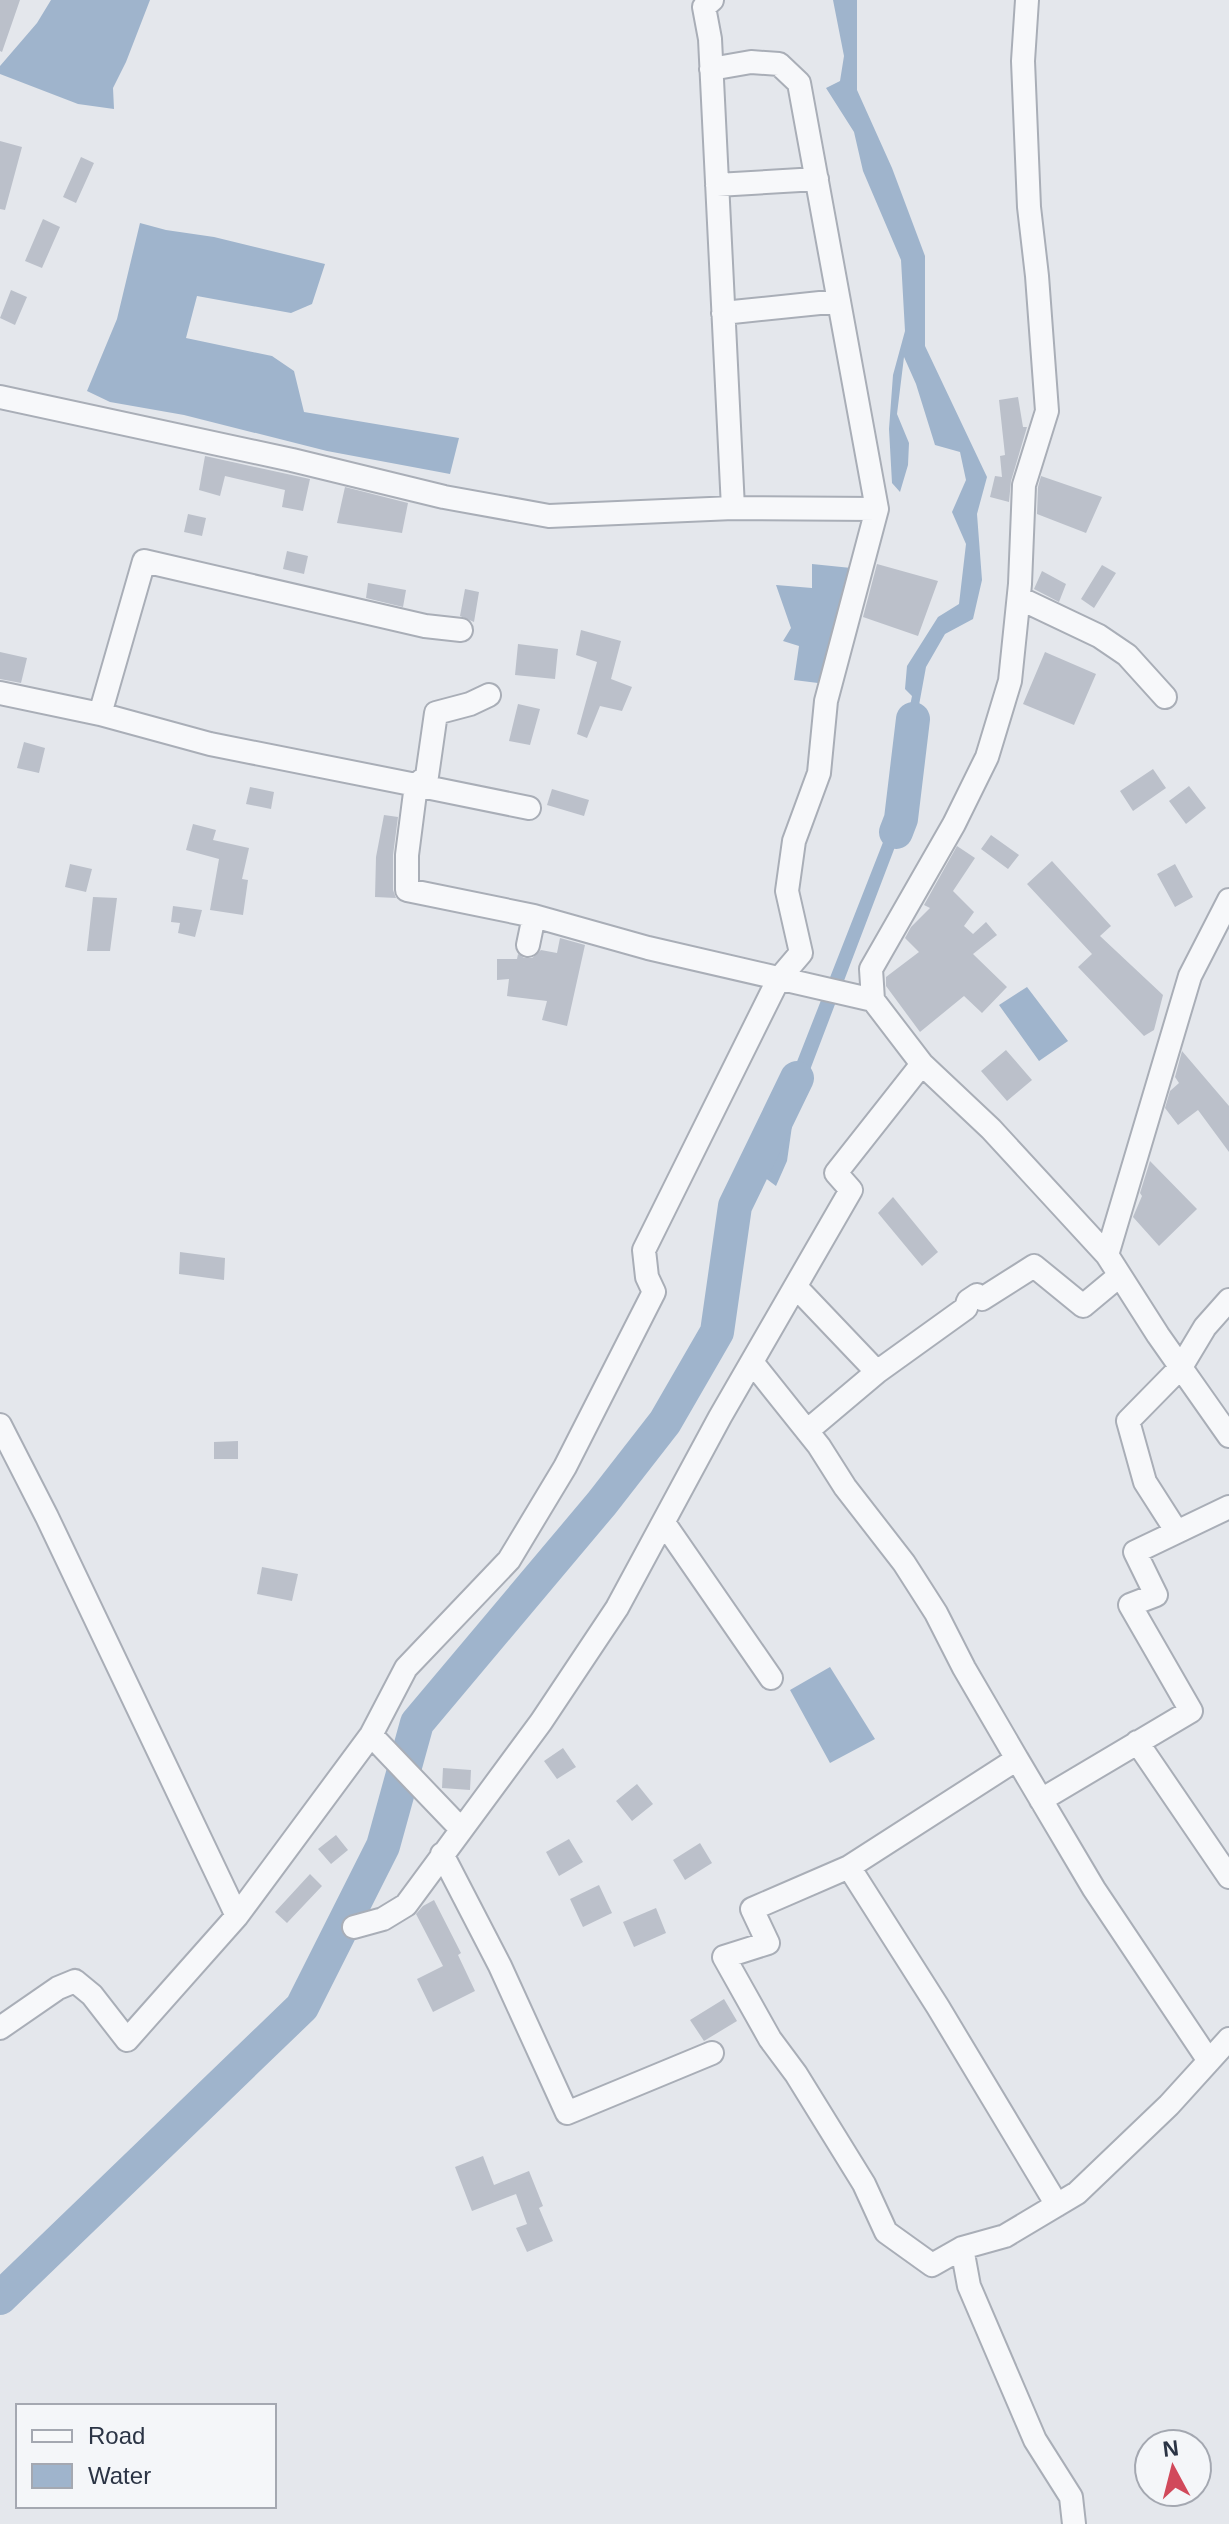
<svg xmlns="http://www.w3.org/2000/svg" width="1229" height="2524" viewBox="0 0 1229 2524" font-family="Arial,sans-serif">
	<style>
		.water { fill: #9fb4cc }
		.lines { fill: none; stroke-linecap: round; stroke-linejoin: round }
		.river { stroke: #9fb4cc; stroke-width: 34 }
		.building { fill: #bbc0ca }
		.street-casing { stroke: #a9aeb7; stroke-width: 26 }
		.street { stroke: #f7f8fa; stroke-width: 22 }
	</style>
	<rect width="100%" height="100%" fill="#e4e7ec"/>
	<path class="water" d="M 51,0 L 150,0 L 126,62 L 113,88 L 114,109 L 78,104 L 0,74 L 0,66 L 37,23 Z
		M 833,0 L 857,0 L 857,90 L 892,168 L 925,256 L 925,346 L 987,477 L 977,514 L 982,580 L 973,619 L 945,634 L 926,667 L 917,716 L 922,776 L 794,1112 L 787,1161 L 776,1186 L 764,1177 L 775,1157 L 778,1110 L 909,776 L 903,740 L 912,696 L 905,689 L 907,666 L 938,617 L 959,604 L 966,544 L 952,512 L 966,480 L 960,452 L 935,445 L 916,384 L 904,357 L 897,414 L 909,443 L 908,465 L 900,492 L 892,483 L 889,429 L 893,375 L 905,331 L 901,260 L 863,171 L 854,132 L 826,88 L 840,81 L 844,56 Z
		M 140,223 L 166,230 L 214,237 L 325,264 L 312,304 L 291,313 L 197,296 L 186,338 L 272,356 L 294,371 L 304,412 L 459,438 L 450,474 L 327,451 L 184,415 L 110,402 L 87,391 L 117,319 Z
		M 812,564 L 861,569 L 818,683 L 794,680 L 799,646 L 783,641 L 791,628 L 776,585 L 812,588 Z
		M 1027,987 L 1068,1041 L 1039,1061 L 999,1005 Z
		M 830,1667 L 875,1739 L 830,1763 L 790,1690 Z"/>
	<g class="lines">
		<path class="river" d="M 896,832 L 901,819 L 913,719
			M 0,2298 L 302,2007 L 383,1846 L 417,1723 L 602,1503 L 665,1422 L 717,1332 L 735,1206 L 797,1078"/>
	</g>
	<path class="building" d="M 0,0 L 20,0 L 2,52 L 0,51 Z
		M 0,141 L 22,147 L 5,210 L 0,209 Z
		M 81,157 L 94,163 L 76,203 L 63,197 Z
		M 43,219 L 60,227 L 42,268 L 25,261 Z
		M 11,290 L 27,297 L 15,325 L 0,318 Z
		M 1018,397 L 1023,427 L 1027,427 L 1011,481 L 1009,502 L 990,497 L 995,476 L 1002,477 L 1000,456 L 1005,455 L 999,400 Z
		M 205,456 L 310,479 L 303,511 L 282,507 L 285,490 L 225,476 L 220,496 L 199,490 Z
		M 1041,476 L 1102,497 L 1086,533 L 1037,514 L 1038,487 Z
		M 345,487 L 408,503 L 402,533 L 337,523 Z
		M 188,514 L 206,518 L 202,536 L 184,532 Z
		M 287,551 L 308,556 L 304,574 L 283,569 Z
		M 877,564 L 938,581 L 918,636 L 863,617 Z
		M 1102,565 L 1116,573 L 1094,608 L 1081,599 Z
		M 1042,571 L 1066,584 L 1059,602 L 1034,589 Z
		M 368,583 L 406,590 L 403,607 L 366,598 Z
		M 465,589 L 479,592 L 474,622 L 460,616 Z
		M 581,630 L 621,641 L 611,679 L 632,687 L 622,711 L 600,706 L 587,738 L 577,734 L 597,662 L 576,655 Z
		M 518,644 L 558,649 L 555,679 L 515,675 Z
		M 0,652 L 27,658 L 21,683 L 0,679 Z
		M 1045,652 L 1096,674 L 1074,725 L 1023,704 Z
		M 518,704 L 540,709 L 530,745 L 509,741 Z
		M 24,742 L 45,748 L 39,773 L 17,768 Z
		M 1153,769 L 1166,788 L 1133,811 L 1120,791 Z
		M 1189,786 L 1206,808 L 1186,824 L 1169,801 Z
		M 250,787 L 274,792 L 271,809 L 246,804 Z
		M 552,789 L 589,800 L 584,816 L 547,805 Z
		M 384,815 L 398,817 L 393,855 L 393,890 L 396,898 L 375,897 L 376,857 Z
		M 193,824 L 216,830 L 213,840 L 249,848 L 242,879 L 248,880 L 243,915 L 210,910 L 219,859 L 186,850 Z
		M 991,835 L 1019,855 L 1008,869 L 981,849 Z
		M 957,846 L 975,858 L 953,891 L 974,912 L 964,926 L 973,934 L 986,922 L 997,935 L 973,954 L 1007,987 L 982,1013 L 964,996 L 920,1032 L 886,986 L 886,977 L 919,952 L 905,938 L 911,927 L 930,908 L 924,905 Z
		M 1052,861 L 1111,926 L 1100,936 L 1163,995 L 1154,1030 L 1144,1036 L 1078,967 L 1092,954 L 1027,884 Z
		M 70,864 L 92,869 L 86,892 L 65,887 Z
		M 1175,864 L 1193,897 L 1175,907 L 1157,874 Z
		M 93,897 L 117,898 L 110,951 L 87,951 Z
		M 173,906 L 202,910 L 195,937 L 178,933 L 180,923 L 171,922 Z
		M 560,938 L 585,945 L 567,1026 L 542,1020 L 547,1001 L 507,996 L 509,979 L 497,980 L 497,959 L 517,959 L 518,954 L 524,958 L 532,958 L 541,950 L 557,953 Z
		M 1006,1050 L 1032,1080 L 1007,1101 L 981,1071 Z
		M 1182,1051 L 1229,1106 L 1229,1152 L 1198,1110 L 1178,1125 L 1165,1108 L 1170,1091 L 1179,1083 L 1175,1077 Z
		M 1150,1161 L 1197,1209 L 1159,1246 L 1133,1217 L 1142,1196 L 1140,1193 Z
		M 893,1197 L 938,1252 L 922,1266 L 878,1213 Z
		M 180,1252 L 225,1258 L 224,1280 L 179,1274 Z
		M 238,1441 L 238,1459 L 214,1459 L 214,1442 Z
		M 262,1567 L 298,1574 L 292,1601 L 257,1594 Z
		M 563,1748 L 576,1767 L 557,1779 L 544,1761 Z
		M 443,1768 L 471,1770 L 470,1790 L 442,1788 Z
		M 637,1784 L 653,1804 L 632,1821 L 616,1801 Z
		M 336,1835 L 348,1850 L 331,1864 L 318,1849 Z
		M 569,1839 L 583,1862 L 559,1876 L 546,1852 Z
		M 700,1843 L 712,1863 L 685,1880 L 673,1860 Z
		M 310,1874 L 322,1886 L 287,1923 L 275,1912 Z
		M 599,1885 L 612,1913 L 583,1927 L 570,1899 Z
		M 434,1900 L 461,1953 L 458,1955 L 475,1991 L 433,2012 L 417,1979 L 443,1966 L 416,1914 L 423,1906 Z
		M 656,1908 L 666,1933 L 634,1947 L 623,1922 Z
		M 724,1999 L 737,2021 L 704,2041 L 690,2020 Z
		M 483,2156 L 494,2185 L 529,2171 L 543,2206 L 539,2208 L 553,2241 L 527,2252 L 516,2228 L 527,2224 L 516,2194 L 472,2211 L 455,2167 Z"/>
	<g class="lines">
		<defs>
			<path id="street" d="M 712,0 L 704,7 L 710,39 L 733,508
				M 1027,0 L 1023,61 L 1029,207 L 1037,276 L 1047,411 L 1024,485 L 1020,584 L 1010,681 L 987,757 L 954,824 L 871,969 L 873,1000 L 922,1064 L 991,1129 L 1107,1255 L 1158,1335 L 1229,1436
				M 717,185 L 817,179
				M 723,313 L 839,301
				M 0,397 L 292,460 L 444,497 L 549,516 L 733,508 L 877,509
				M 1019,598 L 1099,636 L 1127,655 L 1165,697
				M 0,693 L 100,714 L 210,744 L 416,785 L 407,855 L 407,890 L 534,916
				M 489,695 L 470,704 L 436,713 L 427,776 L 416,785 L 529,808
				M 100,714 L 144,561 L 425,626 L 461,630
				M 528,945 L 534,916 L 648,948 L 873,1000
				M 1107,1255 L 1190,976 L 1229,900
				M 796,1287 L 877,1372 L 807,1431
				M 752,1362 L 819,1446 L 845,1487 L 904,1563 L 936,1613 L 964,1668 L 1017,1759
				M 877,1372 L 966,1308 L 968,1301 L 977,1295 L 982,1299 L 1034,1266 L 1083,1306 L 1119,1276
				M 0,1425 L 47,1517 L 237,1916
				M 664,1523 L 771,1678
				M 1177,1532 L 1145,1482 L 1128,1421 L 1181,1367 L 1205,1327 L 1229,1300
				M 371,1735 L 461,1829
				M 1137,1742 L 1229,1877
				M 1041,1800 L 1191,1711 L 1130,1605 L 1156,1595 L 1135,1552 L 1229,1507
				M 442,1854 L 500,1966 L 567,2113 L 712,2053
				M 849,1867 L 938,2007 L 1057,2205
				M 354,1927 L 383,1919 L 406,1905 L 541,1722 L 617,1608 L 720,1417 L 851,1190 L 836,1173 L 922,1064
				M 0,2028 L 58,1988 L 75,1981 L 92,1995 L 127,2040 L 237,1916 L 371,1735 L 406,1668 L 509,1560 L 565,1467 L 654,1292 L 647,1277 L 644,1250 L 778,980 L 801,953 L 787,891 L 794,841 L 819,773 L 826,701 L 877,509 L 799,83 L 779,64 L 751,62 L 711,69
				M 1209,2061 L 1094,1889 L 1017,1759 L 849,1867 L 752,1909 L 768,1943 L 724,1957 L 770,2039 L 796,2074 L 864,2184 L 886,2232 L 932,2265 L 962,2248 L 1005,2236 L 1077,2193 L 1169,2105 L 1229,2039
				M 962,2248 L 969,2286 L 1035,2440 L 1071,2497 L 1074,2524"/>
		</defs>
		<use href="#street" class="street-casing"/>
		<use href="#street" class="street"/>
	</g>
	<rect x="16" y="2404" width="260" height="104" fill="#f4f6f9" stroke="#a4a8b1" stroke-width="2"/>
	<rect x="32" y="2430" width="40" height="12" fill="#f7f8fa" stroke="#a4a8b1" stroke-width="2"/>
	<text x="88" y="2444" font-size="24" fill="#2b3445">Road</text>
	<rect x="32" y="2464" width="40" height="24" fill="#9fb4cc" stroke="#a4a8b1" stroke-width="2"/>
	<text x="88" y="2484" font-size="24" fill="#2b3445">Water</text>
	<g transform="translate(1173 2468) rotate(353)"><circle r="38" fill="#f4f6f9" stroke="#a4a8b1" stroke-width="2"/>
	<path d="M0-6L14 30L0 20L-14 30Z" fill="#d1495b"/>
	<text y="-12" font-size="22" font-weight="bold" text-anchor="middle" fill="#2b3445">N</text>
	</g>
</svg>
